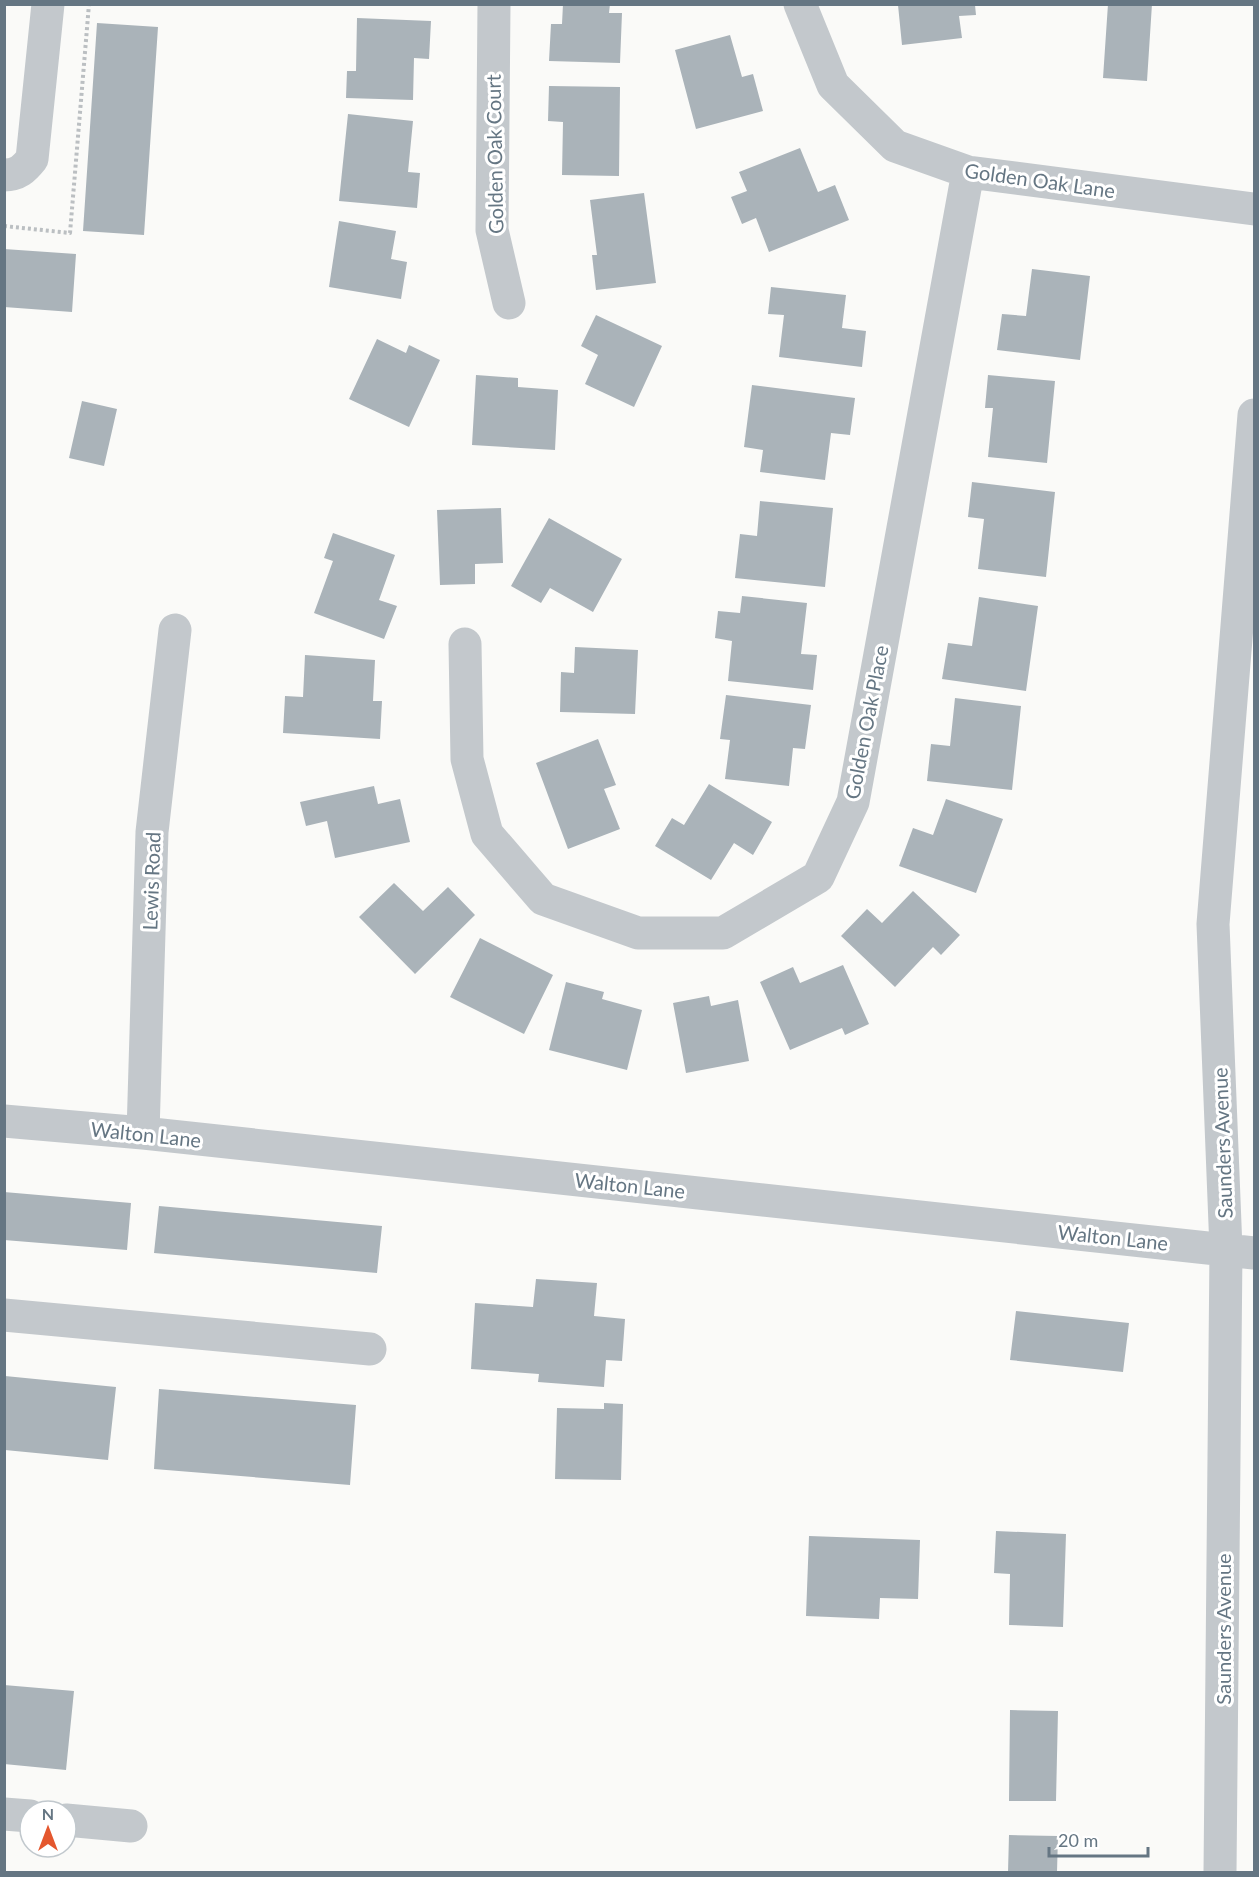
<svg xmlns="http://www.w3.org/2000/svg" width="1259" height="1877" viewBox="0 0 1259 1877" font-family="Lato,sans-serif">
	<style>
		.building { fill: #aab3b9 }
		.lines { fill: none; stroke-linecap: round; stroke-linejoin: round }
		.path { stroke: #bbbfc2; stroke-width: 4; stroke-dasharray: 3 3; stroke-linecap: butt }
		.minor { stroke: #c3c8cc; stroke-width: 33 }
		.labels { text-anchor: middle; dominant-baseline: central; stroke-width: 6; stroke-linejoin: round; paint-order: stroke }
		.street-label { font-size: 20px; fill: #657683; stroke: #fff }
	</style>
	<rect width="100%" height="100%" fill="#fafaf8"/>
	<path class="building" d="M 563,4 L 610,4 L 609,13 L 622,13 L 620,63 L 549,61 L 551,24 L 562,24 Z
		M 1108,4 L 1152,4 L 1147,81 L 1103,78 Z
		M 898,5 L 975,5 L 976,15 L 959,16 L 962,38 L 902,45 Z
		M 357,18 L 431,21 L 429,59 L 414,58 L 413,100 L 346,98 L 347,71 L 356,71 Z
		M 97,23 L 158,27 L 144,235 L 83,231 Z
		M 730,35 L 742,77 L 753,74 L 763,111 L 696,129 L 675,50 Z
		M 549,86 L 620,87 L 619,176 L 562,175 L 563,122 L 548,121 Z
		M 348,114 L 413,121 L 408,172 L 420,173 L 417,208 L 339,201 Z
		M 800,148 L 818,192 L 835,185 L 849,220 L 769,252 L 756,218 L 742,224 L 731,197 L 747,191 L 739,172 Z
		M 644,193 L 656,283 L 596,290 L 592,255 L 597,255 L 590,200 Z
		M 339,221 L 396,231 L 391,259 L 407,262 L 401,299 L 329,287 Z
		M 4,249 L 76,254 L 72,312 L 4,307 Z
		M 1032,269 L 1090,276 L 1080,360 L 997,350 L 1002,314 L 1026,316 Z
		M 771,287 L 846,295 L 842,328 L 866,331 L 862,367 L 779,357 L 784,315 L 768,314 Z
		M 596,315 L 662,346 L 634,407 L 585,384 L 598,355 L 581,346 Z
		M 377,339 L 406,353 L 409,345 L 440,360 L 409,427 L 349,399 Z
		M 476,375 L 518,378 L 518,387 L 558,390 L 555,450 L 472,445 Z
		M 988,375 L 1055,381 L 1047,463 L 988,457 L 993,408 L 985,408 Z
		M 752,385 L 855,398 L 850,435 L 831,433 L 825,480 L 760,472 L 763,450 L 744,447 Z
		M 82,401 L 117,409 L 104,466 L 69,458 Z
		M 972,482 L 1055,492 L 1046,577 L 978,569 L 984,519 L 968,517 Z
		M 760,501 L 833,508 L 825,587 L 735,578 L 740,534 L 757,536 Z
		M 501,508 L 503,563 L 475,564 L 475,584 L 440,585 L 437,510 Z
		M 549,518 L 622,559 L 593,612 L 550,588 L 541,603 L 511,586 Z
		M 333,533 L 395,555 L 379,600 L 397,606 L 384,639 L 314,613 L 333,561 L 324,558 Z
		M 742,596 L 807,603 L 801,654 L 817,655 L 813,690 L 728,681 L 732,641 L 715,638 L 718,611 L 740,613 Z
		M 979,597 L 1038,606 L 1026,691 L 942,679 L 948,643 L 972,646 Z
		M 575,647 L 638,650 L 635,714 L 560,712 L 561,672 L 574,673 Z
		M 305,655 L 375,660 L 373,701 L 382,701 L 380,739 L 283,733 L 285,696 L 303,697 Z
		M 726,695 L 811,705 L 805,749 L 793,748 L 789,786 L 725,779 L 730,740 L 720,739 Z
		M 955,698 L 1021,706 L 1012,790 L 927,781 L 931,744 L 950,746 Z
		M 598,739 L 616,785 L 604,789 L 620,829 L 568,849 L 536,763 Z
		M 709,784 L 772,822 L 753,855 L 734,843 L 711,880 L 655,846 L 672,818 L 684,825 Z
		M 374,786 L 378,804 L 400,799 L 410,842 L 335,858 L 327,821 L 306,826 L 300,802 Z
		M 946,799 L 1003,819 L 976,893 L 899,866 L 913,828 L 933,835 Z
		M 394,883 L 423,911 L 448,887 L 475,915 L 415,974 L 359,917 Z
		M 913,891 L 960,935 L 941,955 L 933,947 L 895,987 L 841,936 L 867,909 L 882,923 Z
		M 480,938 L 553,975 L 524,1034 L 450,997 Z
		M 843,965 L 869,1024 L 845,1035 L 842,1028 L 790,1050 L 760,982 L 793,967 L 800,983 Z
		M 566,982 L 604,992 L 602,999 L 642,1010 L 627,1070 L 549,1050 Z
		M 709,996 L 711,1006 L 738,1000 L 749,1061 L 686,1073 L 673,1003 Z
		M 4,1192 L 131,1203 L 127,1250 L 4,1240 Z
		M 159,1206 L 382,1226 L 377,1273 L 154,1253 Z
		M 536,1279 L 597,1283 L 594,1316 L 625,1319 L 622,1361 L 606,1360 L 604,1387 L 538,1382 L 539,1374 L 471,1369 L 475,1303 L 533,1307 Z
		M 1016,1311 L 1129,1323 L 1123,1372 L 1010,1360 Z
		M 5,1376 L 116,1387 L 108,1460 L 5,1450 Z
		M 159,1389 L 356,1405 L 350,1485 L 154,1469 Z
		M 604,1403 L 623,1404 L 621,1480 L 555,1479 L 557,1408 L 604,1409 Z
		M 996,1531 L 1066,1534 L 1063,1627 L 1009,1625 L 1010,1574 L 994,1573 Z
		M 809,1536 L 920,1540 L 918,1599 L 880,1598 L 879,1619 L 806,1616 Z
		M 4,1685 L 74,1691 L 66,1770 L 4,1764 Z
		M 1010,1710 L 1058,1711 L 1056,1801 L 1009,1801 Z
		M 1009,1835 L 1058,1836 L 1057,1872 L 1008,1872 Z"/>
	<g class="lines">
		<path class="path" d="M 4,226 L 70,233 L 89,4"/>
		<path class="minor" d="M 494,4 L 492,230 L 509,303
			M 800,4 L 833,85 L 895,146 L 968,172 L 1254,209
			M 4,175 C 18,175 24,169 32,159 L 48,4
			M 465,644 L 467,759 L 487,834 L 543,899 L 638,933 L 723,933 L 818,877 L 853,802 L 968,172
			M 4,1121 L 143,1133 L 1254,1253
			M 143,1133 L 152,832 L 175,630
			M 4,1315 L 370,1349
			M 4,1814 L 30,1816
			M 66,1820 L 131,1826
			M 1220,1872 L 1226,1249 L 1213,924 L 1254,415"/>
	</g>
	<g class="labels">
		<g class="street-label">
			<text transform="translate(494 154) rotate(-91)">Golden Oak Court</text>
			<text transform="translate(1040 180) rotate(8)">Golden Oak Lane</text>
			<text transform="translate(866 722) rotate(-79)">Golden Oak Place</text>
			<text transform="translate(151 881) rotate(-88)">Lewis Road</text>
			<text transform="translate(146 1134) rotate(6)">Walton Lane</text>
			<text transform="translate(1222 1143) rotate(-92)">Saunders Avenue</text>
			<text transform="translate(630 1185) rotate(6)">Walton Lane</text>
			<text transform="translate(1113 1237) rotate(6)">Walton Lane</text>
			<text transform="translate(1223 1629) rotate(-90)">Saunders Avenue</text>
		</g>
	</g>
	<rect width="1259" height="1877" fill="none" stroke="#657683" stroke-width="12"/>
	<g transform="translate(48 1829)"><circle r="28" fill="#ffffff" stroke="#c1c8cd" stroke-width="1.5"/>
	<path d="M0-4.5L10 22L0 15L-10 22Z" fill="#e4572e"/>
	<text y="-9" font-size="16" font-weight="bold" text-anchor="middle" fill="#657683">N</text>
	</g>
	<path d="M1049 1847v9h99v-9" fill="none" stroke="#657683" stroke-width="3"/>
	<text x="1058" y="1847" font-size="18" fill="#657683" stroke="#ffffff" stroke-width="4.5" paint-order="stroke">20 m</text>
</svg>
